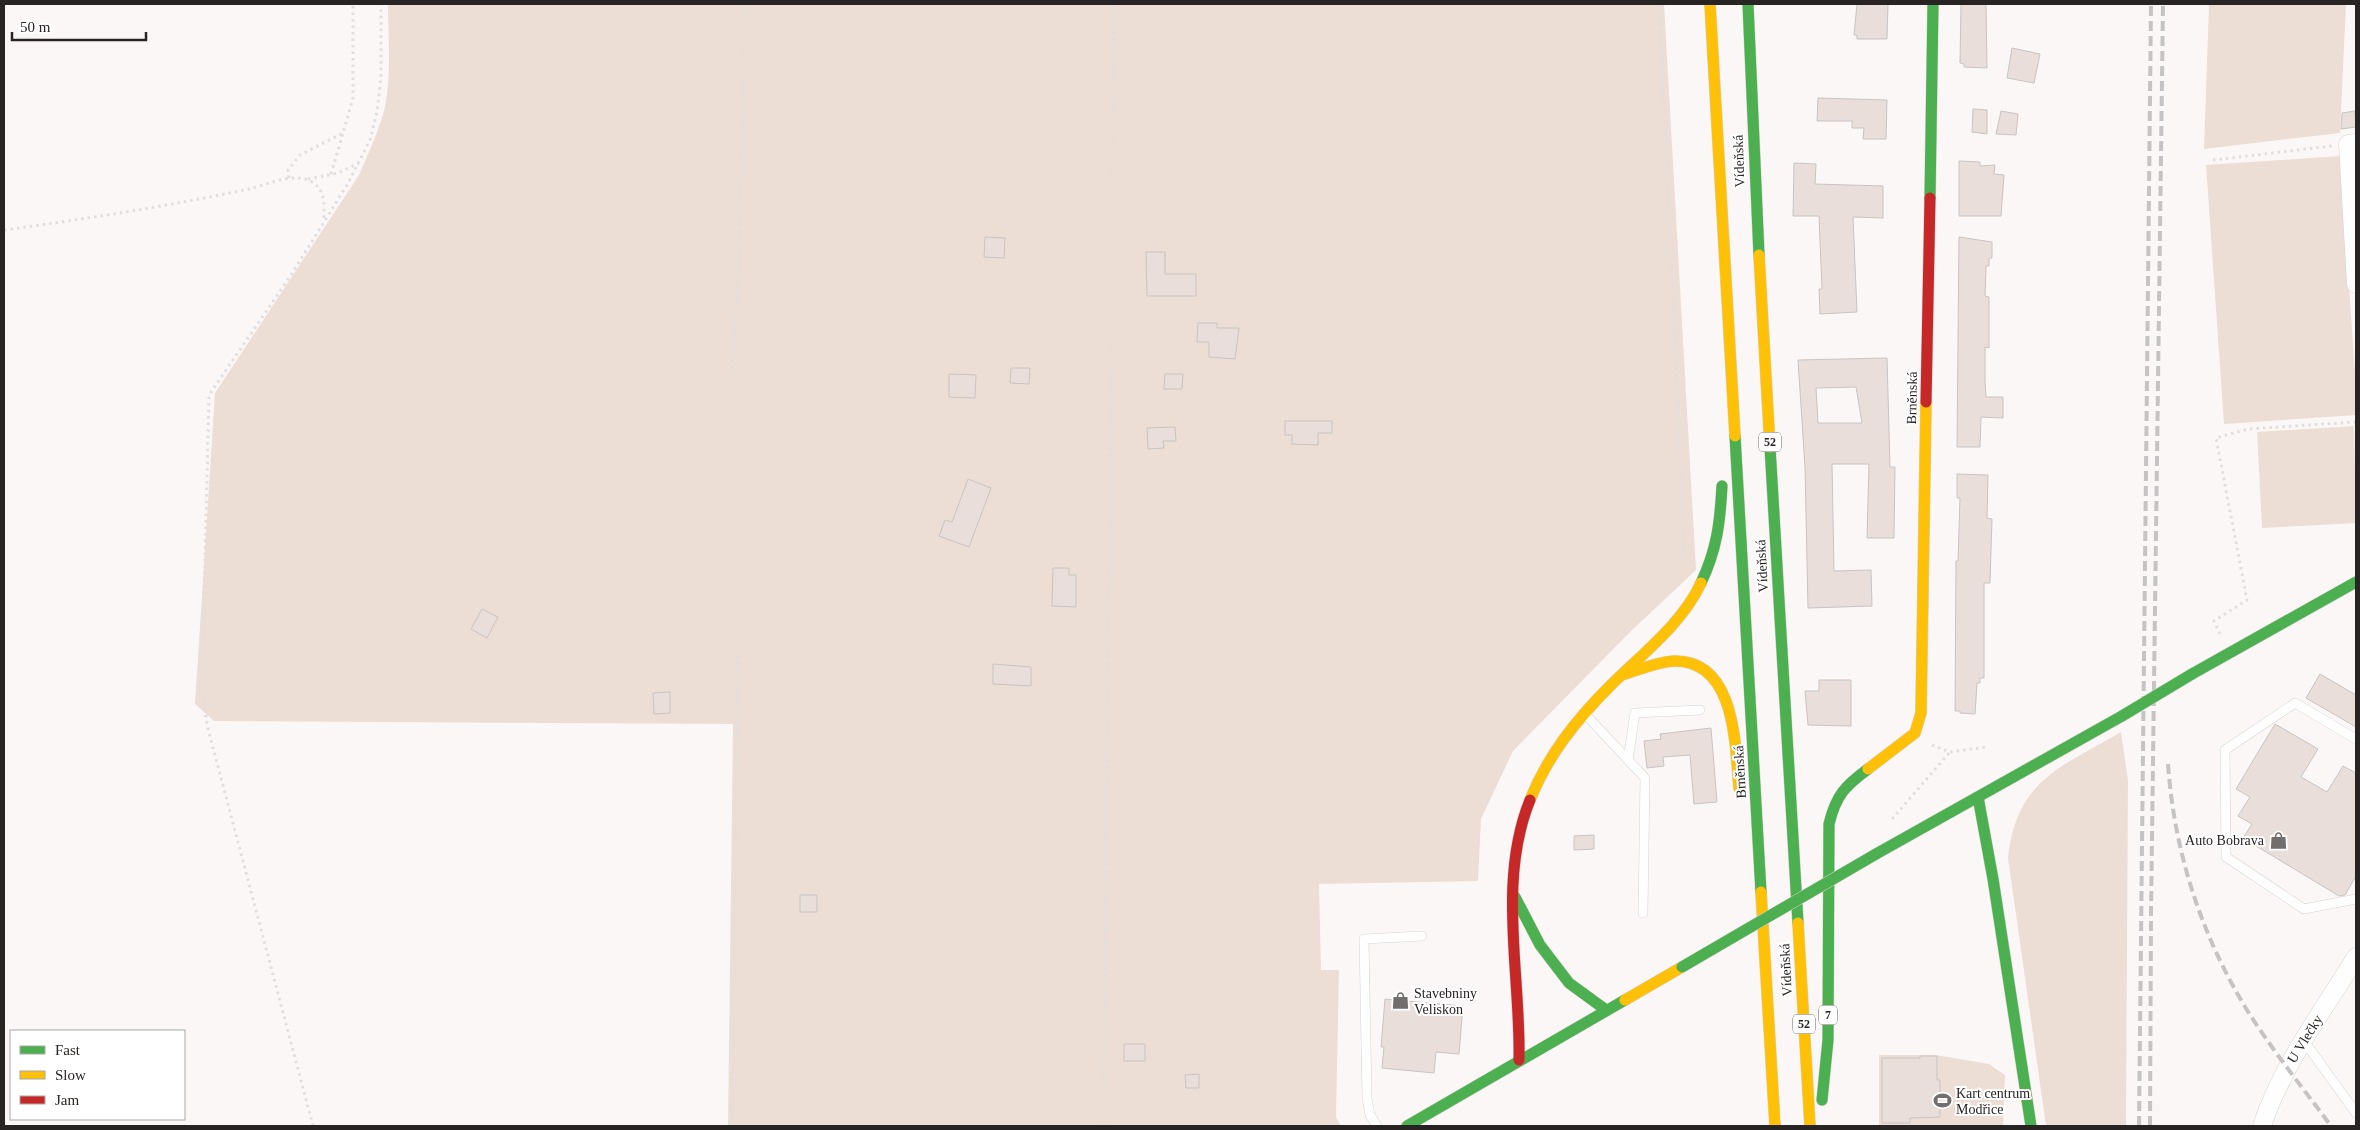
<svg xmlns="http://www.w3.org/2000/svg" width="2360" height="1130" font-family="Georgia,serif">
<rect width="100%" height="100%" fill="#fcf7f7"/>
<path fill="#ecded4" d="M388,4h1276l32,566 -65,61 -118,120 -32,68 -3,62 -159,3 2,86h18l-3,147 5,9h-613l5,-402 -519,-3 -19,-17 20,-311 144,-218c9,-21 19,-42 25,-64 8,-34 4,-73 4,-107z
M2209,4h137l-6,129 -136,16z
M2340,156l16,230v29l-132,9 -18,-259z
M2354,426l2,97 -94,5 -5,-96z
M2121,732l7,48 -2,346h-80l-38,-268c9,-79 52,-90 113,-126z
M1879,1055h57l53,9 16,11 -2,51h-124z"/>
<path fill="#e9deda" stroke="#c8c4c3" fill-rule="evenodd" d="M1857,4h31l-1,35h-30v-4h-3z
M1961,4h25l1,64 -23,-1v-3l-4,-1z
M2012,48l28,6 -6,29 -27,-5z
M1818,98l69,2 -1,39h-23l1,-11h-12v-7h-35z
M1973,109l14,1v24l-15,-2z
M2001,111l17,3 -2,21 -20,-1z
M2355,111l1,16 -15,2 1,-16z
M1959,161l21,1v4l15,-1 -1,9 10,1 -3,41h-42z
M1794,163l22,1 -1,20 68,2v32l-30,-1 4,95 -37,2 -1,-25h3l-3,-73h-26z
M985,237l20,1 -1,20 -20,-1z
M1959,237l33,5v16h-3v8h-3l-1,30 4,1v51l-4,-1v33l1,17h17v21l-22,-1 -1,30h-23z
M1146,252h19v22h31v22h-49z
M1198,323h19v5h22l-4,31 -26,-2v-15h-12z
M1887,358l3,109h5l-1,71h-27l2,-74h-37l2,107 37,-1 1,36 -64,2 -3,-141 -7,-107zM1856,387l6,36h-44l-2,-35z
M1011,368h19l-1,16 -19,-1z
M949,374l27,1 -1,23 -26,-1z
M1165,374h18l-1,15h-18z
M1285,421h47v12h-14v12l-26,-1v-9h-7z
M1175,427l1,14h-13l1,7 -16,1 -1,-21z
M1957,474l31,1 -1,43 5,1 -2,64h-6v95h-4v5h-3l-2,31 -15,-1v-2h-5l1,-150h2l2,-63h-3z
M968,479l23,9 -22,59 -30,-11 6,-16 7,2z
M1053,568h16v7h7v32l-24,-1z
M482,609l16,8 -11,21 -16,-9z
M993,664l38,3v19l-38,-2z
M2320,674l36,21v32l-50,-29z
M1819,680h32v46l-43,-1 -3,-34h14z
M670,692v21l-16,1 -1,-21z
M2275,724l43,25 -17,28 26,15 16,-26 13,7v103l-11,19 -6,1 -96,-58 9,-14 -14,-8 12,-19 -14,-8z
M1711,728l6,74 -23,2 -4,-49 -27,2 1,9 -17,2 -3,-27 17,-2 -1,-5z
M1594,835v14l-20,1v-14z
M800,895h17v17h-17z
M1385,999l78,7 -4,48 -23,-2 -2,21 -52,-5 2,-21h-3z
M1124,1044h21v17h-21z
M1920,1056h17v24h3v37l-30,1v5h-28v-65h38z
M1199,1074v14h-13l-1,-13z"/>
<g fill="none" stroke-linecap="round" stroke-linejoin="round">
<defs>
<path id="lane" d="M1586,715l59,63 -2,135
M2356,739l-61,-36 -70,47 1,107 78,52 52,-10
M1628,760l7,-47 65,-3
M2304,1041l52,72
M1377,1126l-7,-11 -3,-17 -3,-159 58,-3"/>
<path id="street" d="M2356,143l-8,1 8,140
M2262,1126c20,-61 61,-115 94,-169"/>
<path id="fast" d="M1748,4l11,251
M1930,198l3,-194
M1735,436l26,456
M1770,447l28,476
M1701,583c16,-34 19,-60 21,-97
M2192,674l164,-92
M1978,797l15,82 38,247
M1876,854l246,-138
M1515,897l25,48 29,38 37,27
M1822,1100l6,-60 1,-216c7,-29 16,-38 39,-55
M1407,1126l218,-126"/>
<path id="slow" d="M1710,4l25,432
M1759,255l11,192
M1622,675c17,-5 34,-13 52,-14 62,-1 61,84 65,127
M1868,769l47,-36 6,-20 5,-311
M1530,800c18,-45 46,-80 80,-114 32,-32 72,-62 91,-103
M1761,892l14,234
M1798,923l12,203
M1625,1000l57,-33"/>
<path id="jam" d="M1926,402l4,-204
M1519,1060c2,-84 -22,-179 11,-260"/>
</defs>
<use href="#lane" stroke="#d7d3d3" stroke-width="10"/>
<use href="#street" stroke="#d7d3d3" stroke-width="19"/>
<use href="#fast" stroke="#d7d3d3" stroke-width="12"/>
<use href="#slow" stroke="#d7d3d3" stroke-width="12"/>
<use href="#jam" stroke="#d7d3d3" stroke-width="12"/>
<path stroke="#e0dede" stroke-width="3" stroke-dasharray="2.5 4" stroke-linecap="butt" d="M1659,4l26,558
M2213,160l119,-14
M331,174l12,-41
M289,178l-1,-8 12,-15 43,-22 10,-35v-94
M308,179l30,-6 21,-10
M4,230c82,-11 164,-24 245,-41 17,-4 42,-16 59,-9 18,7 16,24 16,39
M731,375l8,-93 5,-278
M2220,634l-6,-13 33,-21 -31,-162 32,-9 108,-7
M1932,745l18,7 36,-5
M1892,819l58,-67
M313,1126l-106,-401 -5,-41 7,-289 82,-120 56,-90 23,-45 7,-28 4,-35v-73
M732,1126l6,-473
M1104,1126l10,-1122"/>
<use href="#lane" stroke="#fffefe" stroke-width="9"/>
<use href="#street" stroke="#fffefe" stroke-width="18"/>
<use href="#fast" stroke="#4caf50" stroke-width="11"/>
<use href="#slow" stroke="#ffc107" stroke-width="11"/>
<use href="#jam" stroke="#c62828" stroke-width="11"/>
<path stroke="#c5c3c3" stroke-width="4" stroke-dasharray="10 5" stroke-linecap="butt" d="M2168,764c6,87 33,171 79,246 25,40 56,78 84,116
M2139,1126l12,-1122
M2150,1126l1,-213 12,-909"/>
<defs>
<path id="fast-bridge" d="M2122,716l70,-42
M1682,967l194,-113"/>
</defs>
<use href="#fast-bridge" stroke="#d7d3d3" stroke-width="12" stroke-linecap="butt"/>
<use href="#fast-bridge" stroke="#4caf50" stroke-width="11"/>
</g>
<defs>
<symbol id="shop-bare" viewBox="-9 -9 18 18"><path d="M-5-2.5h2.3a2.7 3.5 0 0 1 5.4 0H5L5.5 6h-11ZM-1.5-2.5h3a1.5 2.3 0 0 0-3 0Z" fill="#726e6d" stroke="#fff" stroke-width="2.5" paint-order="stroke"/></symbol>
<symbol id="stadium-bare" viewBox="-9 -9 18 18"><path d="M0-5a6.5 5 0 1 0 0 10a6.5 5 0 1 0 0-10ZM-3.5-1.8h7v3.6h-7Z" fill="#726e6d" stroke="#fff" stroke-width="2.5" paint-order="stroke"/></symbol>
</defs>
<g fill-rule="evenodd">
<use href="#shop-bare" x="2266" y="828" width="25" height="25"/>
<use href="#shop-bare" x="1388" y="988" width="25" height="25"/>
<use href="#stadium-bare" x="1930" y="1088" width="25" height="25"/>
</g>
<g text-anchor="middle" dominant-baseline="central" stroke-width="4" stroke-linejoin="round" paint-order="stroke">
<g fill="#fff" stroke="#686665" stroke-width="1">
<rect x="1759" y="432.5" width="22" height="19" rx="4"/>
<rect x="1819" y="1005.5" width="18" height="19" rx="4"/>
<rect x="1793" y="1014.5" width="22" height="19" rx="4"/>
</g>
<g font-size="12" font-weight="bold" fill="#282423">
<text x="1770" y="442">52</text>
<text x="1828" y="1015">7</text>
<text x="1804" y="1024">52</text>
</g>
<g font-size="14" fill="#282423" stroke="#fff">
<text transform="translate(1739 161) rotate(-92)">Vídeňská</text>
<text transform="translate(1912 398) rotate(-89)">Brněnská</text>
<text transform="translate(1762 566) rotate(-93)">Vídeňská</text>
<text transform="translate(1740 772) rotate(-93)">Brněnská</text>
<text transform="translate(1786 970) rotate(-93)">Vídeňská</text>
<text transform="translate(2305 1039) rotate(-58)">U Vlečky</text>
</g>
<g font-size="14" fill="#282423" stroke="#fff" text-anchor="start">
<text x="2264" y="840" text-anchor="end">Auto Bobrava</text>
<text x="1414" y="993">Stavebniny<tspan x="1414" dy="16">Veliskon</tspan></text>
<text x="1956" y="1093">Kart centrum<tspan x="1956" dy="16">Modřice</tspan></text>
</g>
</g>
<rect width="2360" height="1130" fill="none" stroke="#282423" stroke-width="10"/>
<rect x="10" y="1030" width="175" height="90" fill="#ffffff" stroke="#a9a7a7"/>
<rect x="20" y="1046" width="25" height="8" fill="#4caf50" stroke="#a9a7a7"/>
<text x="55" y="1055" font-size="15" fill="#282423">Fast</text>
<rect x="20" y="1071" width="25" height="8" fill="#ffc107" stroke="#a9a7a7"/>
<text x="55" y="1080" font-size="15" fill="#282423">Slow</text>
<rect x="20" y="1096" width="25" height="8" fill="#c62828" stroke="#a9a7a7"/>
<text x="55" y="1105" font-size="15" fill="#282423">Jam</text>
<path d="M12 32v8h134v-8" fill="none" stroke="#282423" stroke-width="2.5"/>
<text x="20" y="32" font-size="15" fill="#282423" stroke="#ffffff" stroke-width="4" paint-order="stroke">50 m</text>
</svg>
